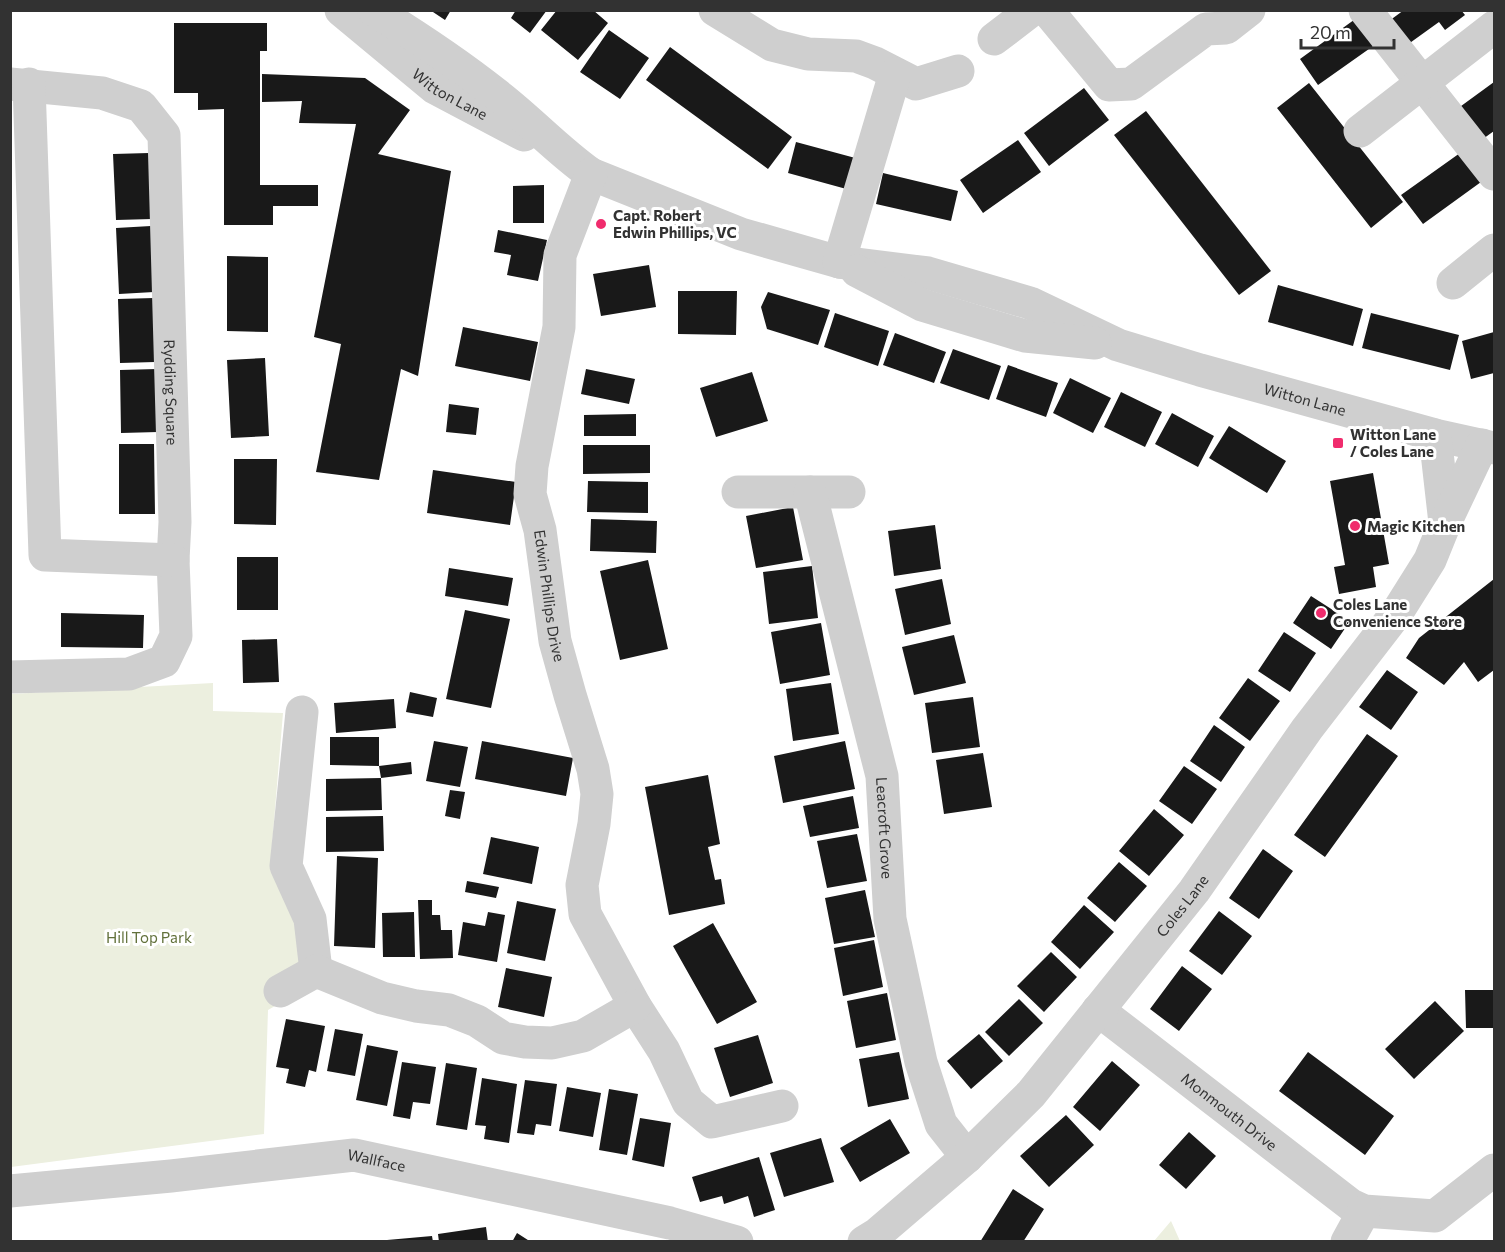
<svg xmlns="http://www.w3.org/2000/svg" width="1505" height="1252" font-family="Commissioner,sans-serif">
<rect width="100%" height="100%" fill="#fff"/>
<path fill="#ecefdf" d="M213,683v28l70,2 -13,156 29,50 6,70 -37,21 -4,124 -253,33v-473z
M1171,1221l9,20h-26z"/>
<path fill="#191919" d="M430,10h21l-6,10z
M516,10h31l-17,23 -19,-15z
M557,10h36l15,13 -30,37 -37,-30z
M1404,10h57l4,5 -20,15 -6,-8 -32,23 -18,-24z
M1358,17l18,27 -58,41 -18,-26z
M174,23h93v28h-7v134h58v21h-45v19h-49v-116l-26,1v-17h-24z
M609,30l40,28 -29,41 -40,-27z
M670,47l122,90 -24,32 -122,-89z
M262,74l103,4 45,32 -32,44 73,17 -33,205 -17,-7 -22,111 -63,-8 25,-128 -27,-7 42,-213 -57,-1 3,-22 -40,1z
M1494,82v49l-14,10 -23,-32z
M1309,83l94,119 -32,26 -94,-120z
M1084,88l25,32 -60,46 -25,-33z
M1146,111l125,160 -32,24 -125,-160z
M1018,140l23,32 -58,41 -23,-33z
M796,142l63,17 -9,31 -62,-17z
M149,153l3,66 -36,1 -3,-66z
M1460,153l21,29 -58,42 -22,-29z
M883,173l75,18 -7,30 -75,-17z
M544,185v38h-31v-37z
M151,226l3,66 -35,2 -3,-66z
M498,230l49,10 -9,41 -31,-6 4,-20 -17,-3z
M227,256l41,1v75l-41,-1z
M649,265l7,42 -55,9 -8,-42z
M1278,285l85,24 -10,37 -85,-24z
M678,291h59l-1,44 -58,-1z
M768,292l62,18 -12,35 -51,-16 -6,-22z
M154,298l1,64 -35,1 -2,-64z
M835,313l54,18 -11,35 -54,-19z
M1371,313l88,22 -9,35 -88,-22z
M463,327l75,15 -8,39 -75,-15z
M1494,332v41l-23,6 -9,-38z
M895,333l51,19 -12,31 -51,-18z
M953,349l48,17 -12,34 -49,-17z
M265,358l4,78 -38,2 -4,-78z
M1008,365l50,18 -12,34 -50,-18z
M157,369l1,63 -37,1 -1,-63z
M586,369l49,10 -6,25 -48,-10z
M752,372l16,49 -52,16 -16,-49z
M1070,378l41,20 -18,35 -40,-20z
M1121,392l41,20 -17,35 -41,-20z
M449,404l30,4 -3,27 -30,-3z
M1172,413l42,23 -16,31 -43,-23z
M636,414v22h-52v-21z
M1229,426l57,35 -19,32 -58,-35z
M119,444h35l1,70h-36z
M583,445h67v28l-67,1z
M234,459h43l-1,66 -42,-1z
M433,470l83,12 -6,43 -83,-12z
M1373,473l16,91 -16,3 3,20 -37,7 -5,-27 11,-2 -15,-84z
M588,481l60,1v31l-61,-1z
M793,507l10,53 -47,8 -10,-52z
M591,519l66,2 -1,32 -66,-2z
M935,525l6,44 -47,7 -6,-45z
M237,557h41v53h-41z
M648,560l20,89 -48,11 -20,-89z
M812,566l6,52 -49,6 -6,-52z
M449,568l64,10 -5,28 -63,-10z
M942,579l9,45 -46,11 -10,-46z
M1494,579v91l-16,12 -14,-20 -20,23 -38,-27 13,-20z
M1311,596l39,25 -19,28 -38,-26z
M465,610l45,9 -19,89 -45,-9z
M61,613l83,2 -1,33 -82,-1z
M821,623l9,52 -50,9 -9,-52z
M1284,632l32,21 -26,39 -32,-21z
M954,635l12,48 -52,12 -12,-48z
M277,639l2,43 -36,1 -1,-43z
M1387,670l31,22 -27,38 -32,-23z
M1248,678l32,23 -30,40 -31,-23z
M831,683l8,51 -46,7 -7,-52z
M410,692l27,6 -4,19 -27,-5z
M973,697l7,50 -48,6 -7,-50z
M394,699l2,29 -60,5 -2,-30z
M1214,725l31,22 -24,35 -31,-21z
M1367,734l31,22 -73,101 -31,-22z
M330,737h49v29l32,-4 1,12 -31,4 -2,-12 -49,-1z
M434,741l34,6 -8,40 -34,-6z
M482,741l91,17 -7,38 -91,-17z
M845,741l10,48 -72,14 -9,-47z
M983,753l9,54 -48,7 -8,-54z
M1184,766l33,23 -25,35 -33,-23z
M708,775l12,69 -12,3 7,33 6,-1 4,25 -56,11 -24,-128z
M381,778l1,32 -56,1v-32z
M450,790l15,2 -5,27 -15,-3z
M853,796l6,32 -49,9 -7,-31z
M1154,809l30,26 -35,41 -30,-25z
M383,816l1,35 -58,1v-35z
M857,834l10,47 -40,7 -10,-47z
M491,837l48,10 -7,37 -49,-10z
M1263,849l30,22 -34,48 -30,-21z
M337,856l41,2 -3,90 -41,-2z
M1119,862l28,24 -32,36 -28,-24z
M467,881l32,6 -3,11 -31,-6z
M865,890l10,47 -41,7 -9,-46z
M418,900h14v15h8l1,15h11l1,28 -33,1z
M517,901l39,8 -11,52 -38,-8z
M1084,905l30,27 -34,37 -29,-27z
M1219,911l33,25 -30,39 -33,-24z
M414,912l1,45h-32l-1,-44z
M488,912l17,3 -8,47 -39,-7 5,-33 22,4z
M713,923l44,79 -40,22 -44,-78z
M874,940l9,47 -40,9 -9,-48z
M1051,952l26,25 -33,35 -27,-26z
M1182,966l30,23 -33,42 -29,-22z
M506,968l46,9 -8,40 -46,-10z
M1465,990h29v38h-28z
M887,993l9,47 -40,8 -9,-47z
M1019,999l24,24 -34,33 -24,-24z
M1435,1001l29,30 -50,48 -29,-30z
M286,1019l39,7 -9,46 -7,-2 -4,17 -19,-4 3,-14 -13,-2z
M335,1029l28,5 -8,42 -28,-5z
M979,1034l24,27 -32,28 -24,-28z
M758,1035l15,48 -43,14 -16,-49z
M367,1045l31,6 -11,55 -31,-6z
M899,1052l10,47 -41,8 -9,-48z
M1308,1052l86,64 -29,39 -86,-64z
M1112,1061l28,24 -40,46 -27,-24z
M402,1062l34,5 -6,37 -17,-2 -3,17 -17,-3z
M446,1063l31,5 -10,62 -31,-5z
M482,1078l35,6 -8,59 -25,-4 2,-13 -11,-1z
M525,1080l32,4 -6,42 -15,-2 -2,11 -17,-2z
M567,1087l34,6 -8,44 -34,-6z
M609,1089l29,5 -11,61 -28,-5z
M1066,1115l28,30 -45,42 -29,-31z
M640,1118l31,5 -7,44 -32,-7z
M890,1119l20,34 -50,29 -20,-34z
M1189,1132l27,24 -30,33 -27,-24z
M821,1138l13,44 -50,15 -14,-44z
M759,1157l16,53 -21,7 -6,-21 -24,8 -2,-8 -22,6 -8,-25z
M1013,1189l31,20 -21,33h-43z
M486,1227l2,15h-49l-1,-8z
M517,1233l14,9h-19z
M432,1236l1,6h-46v-2z"/>
<g fill="none" stroke-linecap="round" stroke-linejoin="round">
<g stroke="#cfcfcf" stroke-width="33">
<path id="s1" d="M341,10l94,78 89,47"/>
<path id="s2" d="M374,10c42,26 83,53 122,84 33,25 61,56 95,80l150,60 98,28 89,11 102,30 88,42 82,25 235,65 59,13"/>
<path d="M715,10l57,35 36,9 48,2 19,7 41,21 42,-13"/>
<path d="M1047,10l62,75 22,-1 75,-55 20,-1 23,-18"/>
<path d="M1365,10l129,164"/>
<path d="M994,39l38,-29"/>
<path id="s3" d="M10,84l92,9 39,13 23,29 11,387 -2,38 3,76 -12,25 -35,13 -119,3"/>
<path d="M29,84l16,471 128,5"/>
<path d="M1360,131l134,-104"/>
<path id="s4" d="M591,174l-31,81 -1,72 -27,139 -2,28 10,36 15,111 15,54 23,74 4,25 -3,30 -12,61 3,29 50,92 29,45 24,51 24,20 70,-16"/>
<path d="M839,262l56,-188"/>
<path d="M857,271l65,34 63,19 40,12 70,7"/>
<path d="M1453,283l41,-33"/>
<path d="M1435,435l10,88"/>
<path d="M738,492h111"/>
<path id="s5" d="M810,492l72,284 8,143 31,143 20,62 26,33"/>
<path d="M302,712l-16,154 24,53 6,52"/>
<path d="M280,991l36,-20 66,27 34,8 33,4 28,11 26,17 22,4 27,1 31,-7 52,-30"/>
<path id="s6" d="M1098,1010l253,195 13,6 71,5 59,-46"/>
<path id="s7" d="M10,1191l161,-15 183,-21 316,68 67,19"/>
<path id="s8" d="M864,1242l13,-8 90,-77 64,-63 163,-203 113,-162 91,-118 32,-51 15,-37 37,-78"/>
<path d="M1347,1242l17,-31"/>
</g>
</g>
<g fill="#f02c6d" stroke="#fff" stroke-width="2">
<circle cx="601" cy="224" r="6"/>
<rect x="1332" y="437" width="12" height="12" rx="3"/>
<circle cx="1355" cy="526" r="6"/>
<circle cx="1321" cy="613" r="6"/>
</g>
<g text-anchor="middle" dominant-baseline="central" stroke-width="6" stroke-linejoin="round" paint-order="stroke">
<g font-size="15" fill="#323232" stroke="#fff">
<text stroke="none"><textPath href="#s1" startOffset="138">Witton Lane</textPath></text>
<text stroke="none"><textPath href="#s3" startOffset="428">Rydding Square</textPath></text>
<text stroke="none"><textPath href="#s2" startOffset="1024">Witton Lane</textPath></text>
<text stroke="none"><textPath href="#s4" startOffset="432">Edwin Phillips Drive</textPath></text>
<text stroke="none"><textPath href="#s5" startOffset="345">Leacroft Grove</textPath></text>
<text stroke="none"><textPath href="#s8" startOffset="465">Coles Lane</textPath></text>
<text stroke="none"><textPath href="#s6" startOffset="166">Monmouth Drive</textPath></text>
<text stroke="none"><textPath href="#s7" startOffset="369">Wallface</textPath></text>
</g>
<g font-size="15" font-weight="bold" fill="#323232" stroke="#fff" text-anchor="start">
<text x="613" y="215">Capt. Robert<tspan x="613" dy="17">Edwin Phillips, VC</tspan></text>
<text x="1350" y="434">Witton Lane<tspan x="1350" dy="17">/ Coles Lane</tspan></text>
<text x="1367" y="526">Magic Kitchen</text>
<text x="1333" y="604">Coles Lane<tspan x="1333" dy="17">Convenience Store</tspan></text>
</g>
<g font-size="15" fill="#62713b" stroke="#fff">
<text x="149" y="937">Hill Top Park</text>
</g>
</g>
<rect width="1505" height="1252" fill="none" stroke="#323232" stroke-width="24"/>
<path d="M1301 39v9h93v-9" fill="none" stroke="#323232" stroke-width="3"/>
<text x="1310" y="39" font-size="18" fill="#323232" stroke="#ffffff" stroke-width="4.5" paint-order="stroke">20 m</text>
</svg>
